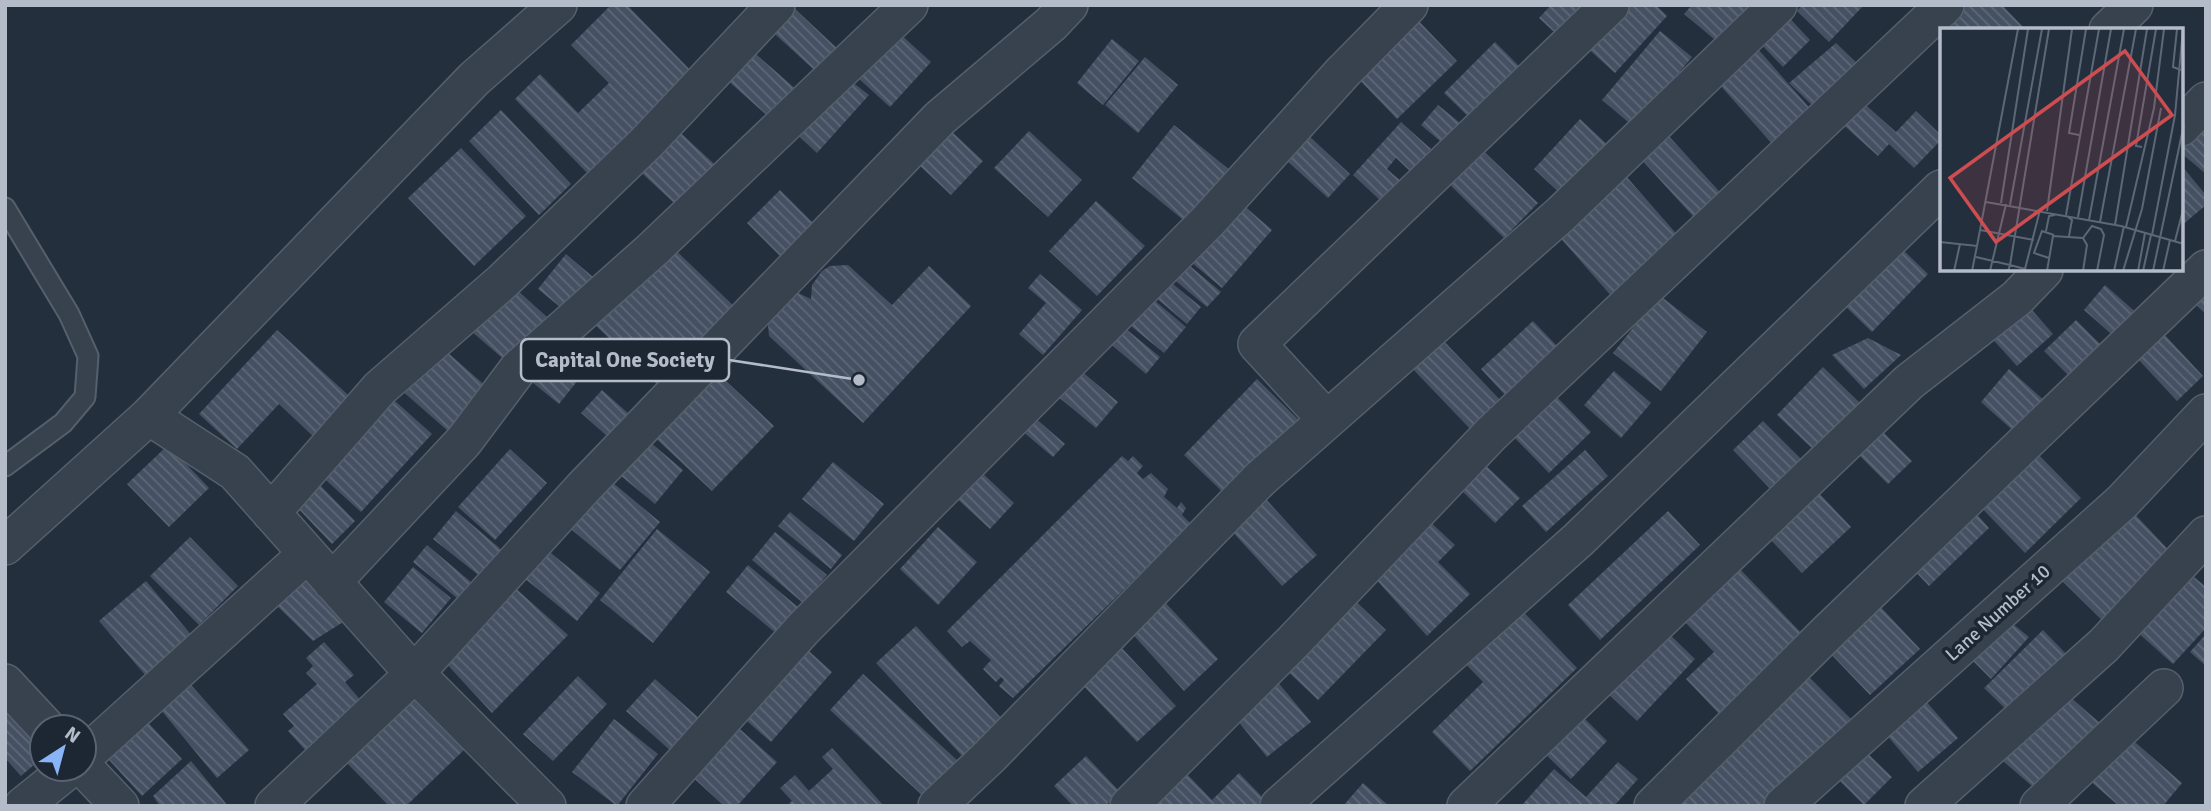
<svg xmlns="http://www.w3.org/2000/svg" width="2211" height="811" font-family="Signika,sans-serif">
<defs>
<pattern id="building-back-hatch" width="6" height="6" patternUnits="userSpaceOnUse" patternTransform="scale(1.75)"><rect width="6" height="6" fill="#455162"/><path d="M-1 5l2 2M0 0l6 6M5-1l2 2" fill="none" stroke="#5d6877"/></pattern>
</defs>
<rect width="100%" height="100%" fill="#242f3e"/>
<path fill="url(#building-back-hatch)" d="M611,5h16l69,71 -104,102 -77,-79 25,-25 38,39 31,-30 -38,-38z
M791,5l51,48 -21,23 -54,-49z
M1551,5h50l-35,38 -27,-25z
M1618,5h38l11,11 -52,57 -32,-29z
M1692,5h61l-33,39 -36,-30z
M1802,5h62l-35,37 -32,-31z
M1966,5h36l22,23 -75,2 -4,-4z
M1783,11l27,29 -27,27 -28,-29z
M1412,14l45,47 -60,58 -45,-47z
M1660,31l32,26 -58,70 -32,-27z
M899,33l32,29 -41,45 -32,-29z
M1112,39l27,22 -36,44 -26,-22z
M742,42l56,49 -26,29 -55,-49z
M1495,42l33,33 -50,51 -34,-33z
M1836,43l24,23 -43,44 -28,-27z
M1758,49l55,63 -39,34 -55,-62z
M1145,57l33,28 -40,48 -33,-28z
M843,75l26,20 -52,58 -26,-24z
M1859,99l37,33 20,-21 25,24v5l-27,28 -25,-24 -11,12 -39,-35z
M1438,105l32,26 -17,21 -32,-27z
M501,110l70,74 -32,31 -70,-74z
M2206,115v59l-25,-21v-10z
M1580,119l31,29 -46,50 -31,-29z
M1401,122l30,27 -20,23 -15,-14 -9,11 15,13 -19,21 -30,-28z
M670,123l54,50 -38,41 -54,-50z
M1174,125l56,45 -43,53 -55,-45z
M950,130l33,31 -32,34 -33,-31z
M1029,131l53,49 -34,37 -54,-49z
M1667,134l61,67 -27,24 -61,-67z
M1308,135l42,39 -22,24 -42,-38z
M1473,141l65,62 -34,35 -64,-63z
M461,148l65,68 -52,50 -66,-68z
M2181,165l25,30v10l-25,21z
M1618,167l63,72 -68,59 -63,-72z
M780,190l38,38 -33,33 -38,-38z
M1235,198l37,32 -50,58 -37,-31z
M1096,201l49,45 -48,50 -48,-45z
M667,242l70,67 -77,78 -69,-66z
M1899,246l29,28 -56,58 -29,-28z
M566,254l27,23 -28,34 -27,-22z
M1178,256l43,36 -14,15 -42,-35z
M848,265l44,40 37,-39 42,40 -108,117 -94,-87 -1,-11v-8l20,-20 10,-4 13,6 1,-14 10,-14 8,-5z
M1040,274l42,36 -39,45 -24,-21 27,-31 -18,-15z
M1162,275l39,32 -14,17 -39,-33z
M2206,283v31l-20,-18z
M2105,285l35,31 -22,24 -34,-30z
M516,289l31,28 -40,45 -43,-37z
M1148,295l38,32 -22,26 -38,-31z
M1659,295l48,37 -46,59 -48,-38z
M2024,301l29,33 -36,32 -30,-33z
M2076,320l34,34 -32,31 -34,-34z
M1533,321l26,27 -53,48 -25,-27z
M1120,324l40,33 -14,17 -40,-34z
M277,330l81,74 -41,36 -38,-36 -42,45 -38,-35z
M2162,332l41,44 -26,25 -41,-44z
M1438,335l66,69 -30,29 -66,-69z
M1868,338l33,17 -37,34 -32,-34z
M439,345l49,43 -32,50 -56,-49z
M563,353l23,17 -27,34 -32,-26z
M708,364l66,62 -62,65 -65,-61z
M1073,364l45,38 -22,26 -45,-37z
M1823,367l37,36 -46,47 -37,-35z
M2009,369l38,34 -29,32 -37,-33z
M1614,371l37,32 -30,35 -37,-33z
M1257,379l49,48 -73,75 -49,-47z
M602,390l35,31 -21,23 -35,-31z
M1551,391l40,41 -42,41 -39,-40z
M386,393l46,41 -71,78 -45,-41z
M1026,410l39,34 -12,13 -39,-33z
M1763,421l45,45 -31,30 -44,-46z
M1877,426l35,35 -24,23 -35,-35z
M644,437l39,33 -28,34 -40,-33z
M168,445l41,43 -40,39 -42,-43z
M2030,446l51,52 -56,55 -51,-53z
M510,449l37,34 -52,57 -37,-33z
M1585,450l23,26 -62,56 -24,-26z
M1122,456l6,5 5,-5 10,10 -6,7 6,6 8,-6 17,16 -4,8 13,11 4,-6 5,6 -4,7 9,9 -178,174 -14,-12 5,-6 -3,-3 -5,5 -13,-13 8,-9 -21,-19 -8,6 -15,-16z
M1481,461l39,37 -25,25 -38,-37z
M833,462l51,42 -30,37 -52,-42z
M977,468l37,35 -24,26 -38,-35z
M600,472l60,50 -40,48 -60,-50z
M314,479l41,42 -23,23 -41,-43z
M1818,492l33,35 -49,46 -33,-35z
M1263,496l54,59 -35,31 -53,-58z
M1966,502l23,26 -60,58 -24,-25z
M2130,509l48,51 -71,65 -48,-47 22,-22 4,5z
M456,511l47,40 -22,26 -48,-38z
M1668,511l32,34 -100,95 -32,-35z
M790,512l52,43 -11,14 -53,-43z
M1426,518l29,27 -17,17 32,32 -43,42 -54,-60z
M938,527l39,35 -39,43 -38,-36z
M657,529l53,43 -57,71 -53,-43z
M775,532l52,43 -24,28 -51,-43z
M190,537l48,49 -39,39 -49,-49z
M427,545l44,37 -14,16 -44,-36z
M541,545l59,48 -23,28 -59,-48z
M307,558l52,54 -46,29 -46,-45z
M748,565l51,43 -22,26 -51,-42z
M1737,566l70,73 -84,79 -37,-39 28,-27 -34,-35z
M413,567l38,31 -29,35 -38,-31z
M2188,572l18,15v41l-33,36 -38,-34z
M146,581l47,56 -47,39 -47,-55z
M513,586l55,49 -76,78 -49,-53z
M1348,594l38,36 -68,70 -38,-36z
M1161,598l57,61 -34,32 -57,-63z
M1511,599l66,69 -107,103 -38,-39 51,-50 -28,-29z
M1875,601l45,48 -50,46 -45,-47z
M2008,620l21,17 -38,42 -22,-22z
M916,626l87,94 -40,37 -87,-94z
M1663,628l32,31 -58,62 -33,-31z
M2043,630l28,29 -58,57 -29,-28z
M2206,634v32l-16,-14z
M324,642l30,33 -9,7 18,21 -47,59 -28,-31 6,-5 -11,-12 34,-30 -11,-11 7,-7 -7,-8z
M800,643l32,29 -61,70 -32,-28z
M1118,644l58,62 -39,36 -58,-61z
M1802,670l49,49 -85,87h-88z
M863,674l95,87 -34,36 -94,-87z
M578,676l29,28 -54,57 -30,-27z
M184,677l65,73 -32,28 -61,-74z
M655,679l46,41 -29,32 -46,-41z
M1276,680l35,42 -44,35 -34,-42z
M2061,689l40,35 -61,69 -51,-44z
M411,694l54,55 -59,57h-17l-46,-47z
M1924,699l34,39 -40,34 -33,-39z
M5,709l37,41v8l-21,18 -16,-18z
M1578,712l29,29 -36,38 -30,-29z
M139,713l43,46 -40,37 -43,-47z
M614,719l44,35 -41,52 -45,-34z
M733,723l44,39 -40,44h-13l-36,-33z
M2128,736l54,47 -19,23h-44l-30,-26z
M832,748l52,58h-98l6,-5 -12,-13 15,-13 14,16 24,-22 -11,-12z
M1864,750l28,27 -28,28 -27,-27z
M1086,756l34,36 -15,14h-32l-19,-20z
M191,761l37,45h-68l-7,-10z
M1618,762l20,17 -24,27h-93l33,-37 32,28z
M1184,771l28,29 27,-27 32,33h-123z
M1363,783l26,23h-46z"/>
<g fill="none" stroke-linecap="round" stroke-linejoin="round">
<defs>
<path id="service" d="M5,208l64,106 19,42 -3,41 -22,26 -58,43"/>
<path id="minor" d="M2108,30l26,-25
M2181,127l25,-26
M149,416l86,56 166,187 146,147
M1327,420l-70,-76 353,-339
M271,513l109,-125 123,-107 144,-139 129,-137
M5,546l144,-130 325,-337 84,-74
M332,582l132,-141 54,-72 134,-119 257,-245
M5,683l41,44
M84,756l223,-202
M84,768l36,38
M23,806l46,-37
M274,806l141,-133 168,-185 357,-370 111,-94 18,-19
M645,806l158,-177 406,-409 133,-147 67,-68
M937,806l53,-50 270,-277 301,-265 217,-209
M1129,806l164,-164 198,-208 454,-429
M1279,806l299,-266 363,-351
M1466,806l443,-424 108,-84 27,-28
M1653,806l175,-174 378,-363
M1783,806l339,-304 84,-89
M1924,806l180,-161 102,-110
M2039,806l125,-118"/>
</defs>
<use href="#service" stroke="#565f6c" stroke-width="23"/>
<use href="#minor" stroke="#565f6c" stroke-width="40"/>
<use href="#service" stroke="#38414e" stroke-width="19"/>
<use href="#minor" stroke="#38414e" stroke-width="37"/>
</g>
<g text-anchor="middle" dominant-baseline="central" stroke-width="7" stroke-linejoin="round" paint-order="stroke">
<g font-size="19" fill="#b4bcc9" stroke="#1d2633">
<text transform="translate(1998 613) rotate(-42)">Lane Number 10</text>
</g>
</g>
<g transform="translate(1940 28)">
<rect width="243" height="243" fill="#242f3e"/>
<path fill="none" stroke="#5e6776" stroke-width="2" d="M237,1l-4,38 8,3M139,107l-10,-2 17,-104M202,119l-6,-1 20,-117M46,174l135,24 63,18M61,175l27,-174M70,177l32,-176M100,182l-15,59 -15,-4 39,-236M107,183l25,-182M126,187l33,-186M128,189l4,3 -3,16M138,189l33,-188M149,192l35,-191M160,194l36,-193M175,197l32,-196M186,199l28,-119 10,-79M40,202l54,10M106,203l3,-15 6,-1M212,207l23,-120 8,-86M235,213l9,-35M0,214l37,4 41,-217M36,229l34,8 -2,6M109,230l-15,-5 8,-22 12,4M14,243l6,-27M32,243l5,-25M50,243l16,-67M107,243l6,-35 30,2M143,243l4,-26 -4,-7 9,-12 9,3 3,6 -7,36M174,243l10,-45M183,243l19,-62 19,-101M198,243l7,-38M203,243l8,-36M213,243l31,-147M223,243l7,-31"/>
<path fill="#ce4d50" fill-opacity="0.15" stroke="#ce4d50" stroke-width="3.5" d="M185,23l47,64 -176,127 -46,-64z"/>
<rect width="243" height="243" fill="none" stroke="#b4bcc9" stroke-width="3.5"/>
</g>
<path fill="none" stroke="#b4bcc9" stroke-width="2.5" d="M859 380L729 360"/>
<circle fill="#b4bcc9" stroke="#1d2633" stroke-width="2.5" cx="859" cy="380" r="7"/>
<rect fill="#1d2633" stroke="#b4bcc9" stroke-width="2.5" x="521" y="339" width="208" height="42" rx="7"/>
<g font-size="21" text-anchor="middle" font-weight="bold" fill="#b4bcc9">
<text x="625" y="367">Capital One Society</text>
</g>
<rect width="2211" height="811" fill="none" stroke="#b4bcc9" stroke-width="14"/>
<g transform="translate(63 748) rotate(36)"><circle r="33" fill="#1d2633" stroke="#59626f" stroke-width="2"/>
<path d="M0-5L12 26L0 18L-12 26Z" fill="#8ab4f8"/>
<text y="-10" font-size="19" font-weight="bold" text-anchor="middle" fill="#b4bcc9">N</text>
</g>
</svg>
